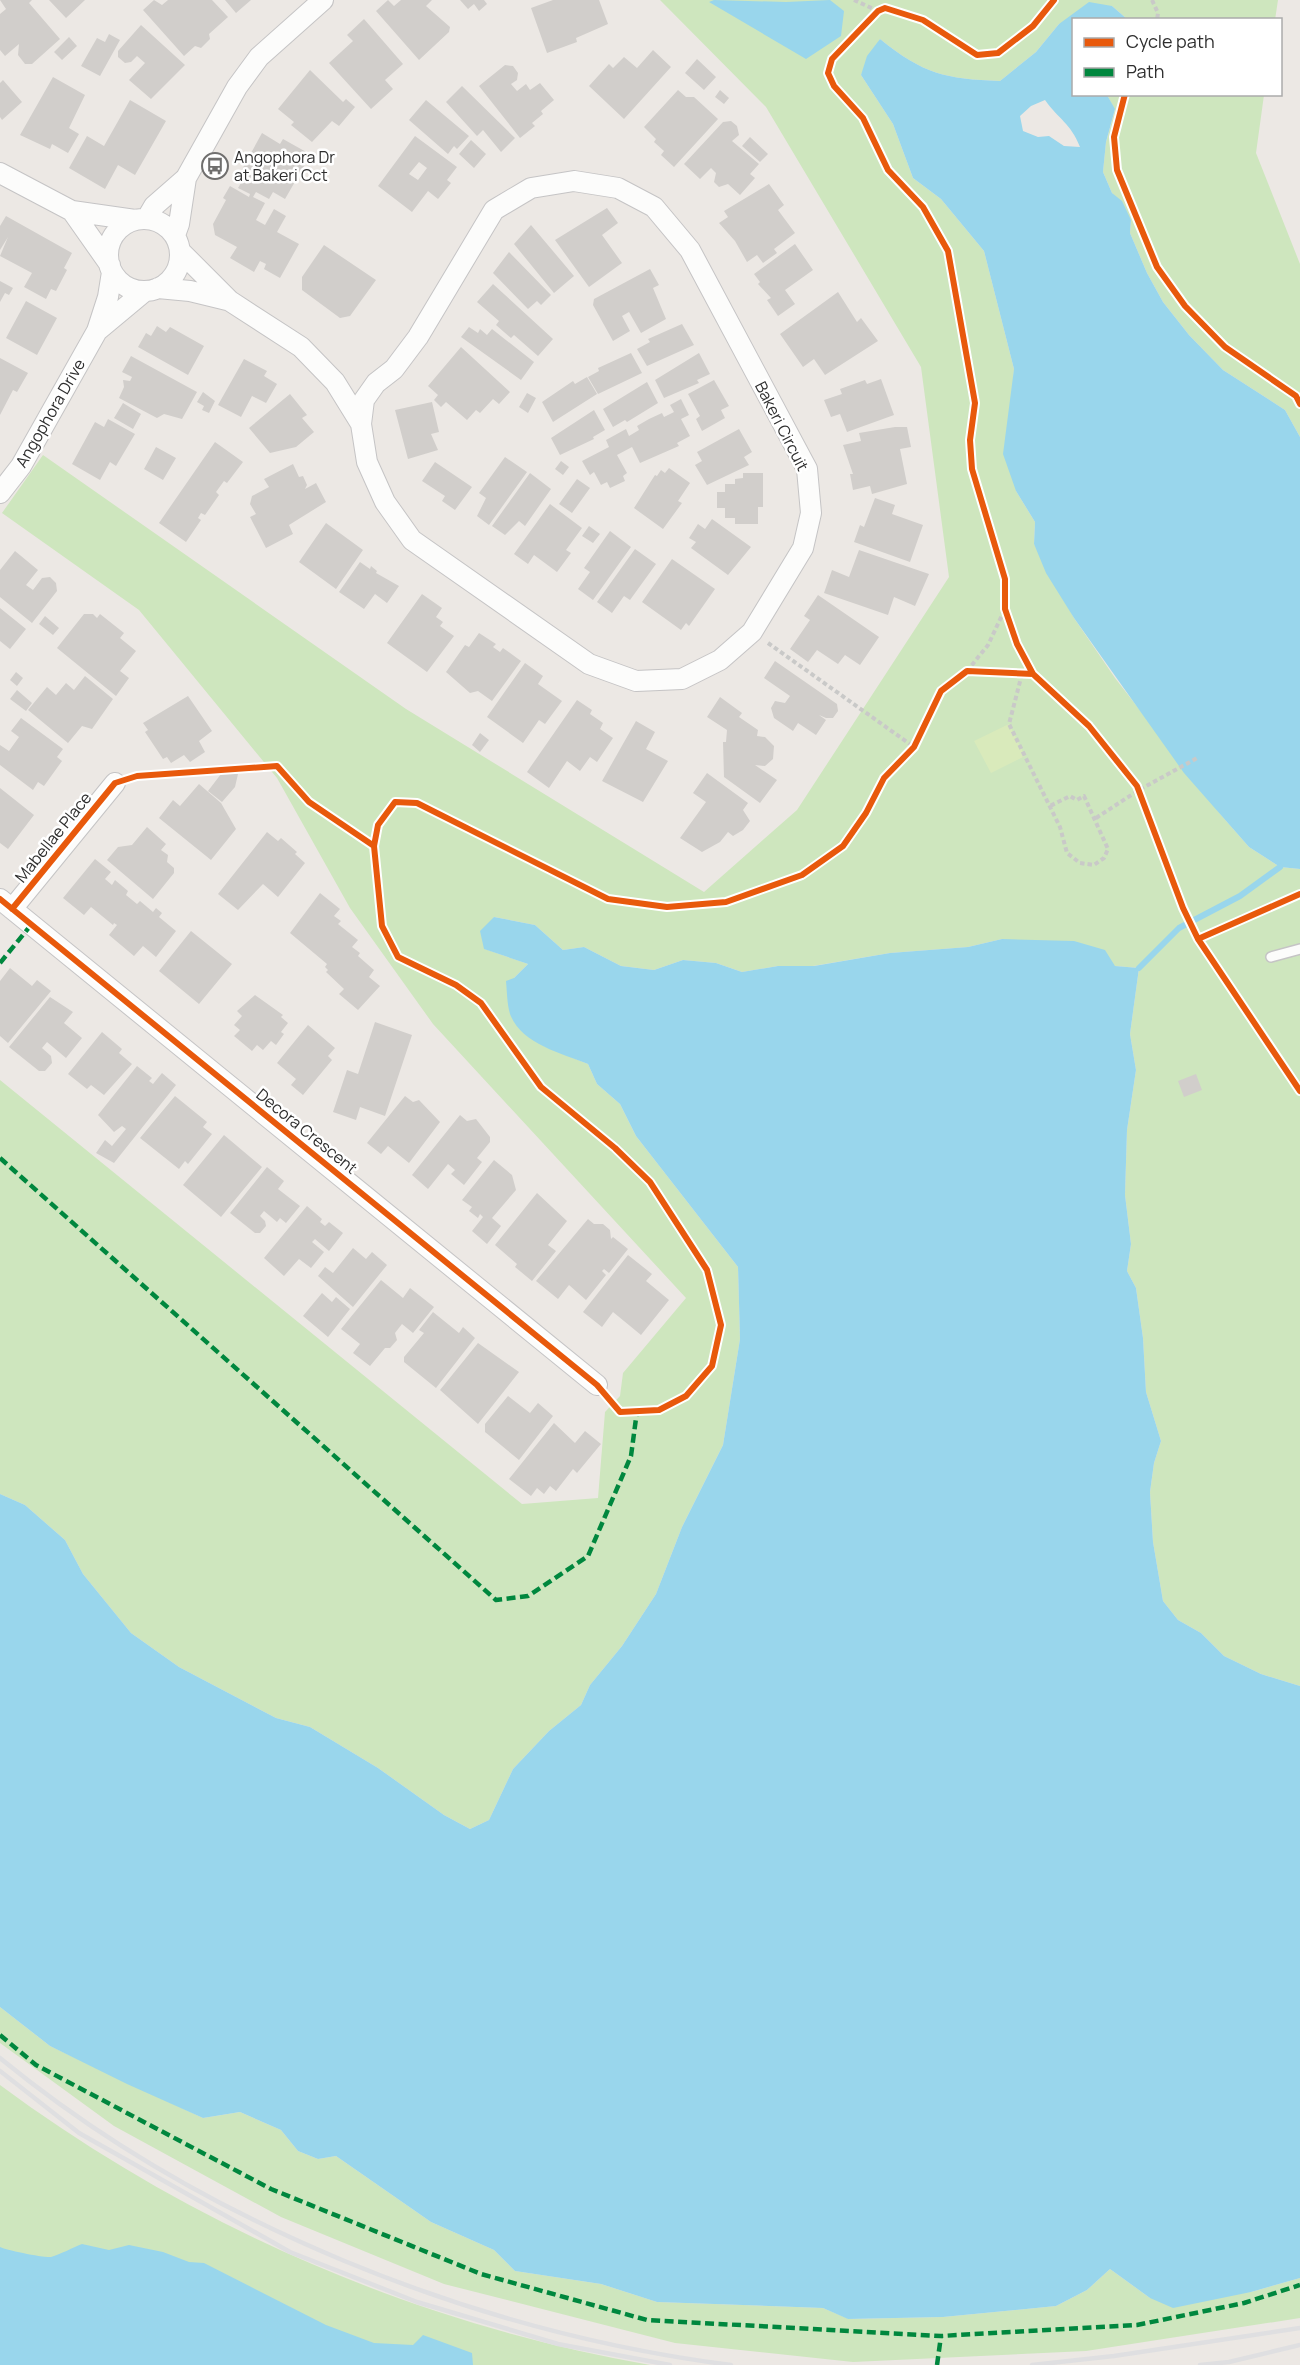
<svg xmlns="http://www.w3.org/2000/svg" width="1300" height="2365" font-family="Manrope,sans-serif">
<rect width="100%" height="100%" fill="#ece8e4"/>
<path fill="#cee6be" d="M660,0h618l-3,20 -148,-1 -15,-13 -53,18 -23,28 -36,29c-54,-2 -77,-7 -120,-42l-19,36 32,49 20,54 28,21 43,52 30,118 -2,34 4,88 19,31 -1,22 40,74 41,60 106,137 28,32 31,20 20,2v817l-39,-12 -37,-18 -23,-23 -23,-13 -15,-19 -10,-59 -3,-50 4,-29 7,-22 -15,-49 -3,-54 -7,-50 -9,-17 4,-27 -6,-49 2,-65 9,-60 -6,-36 9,-66 -24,-2 -113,-27 -34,8 -78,6 -77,13h-35l-36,6 -26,-9 -33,-3 -29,10 -33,-4 -37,-19 -21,3 -28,-25 -41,-8 -9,32 43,15 -14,14 30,68 44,18 9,20 23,20 16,32 102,131 2,72 -17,106 -41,82 -26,67 -34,52 -32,39 -9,20 -32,26 -36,38 -24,51 -19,9 -26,-14 -66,-47 -68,-41 -34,-9 -97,-51 -48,-34 -48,-59 -18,-34 -40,-35 -25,-11v-414l522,424 76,-6 7,-86 15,-16 3,-23 63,-75 -253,-274 -83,-116 -73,-130 -138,-168 -137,-97 41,-58 363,254 298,183 93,-82 152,-233 -28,-210 -155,-260z
M1107,95h157l-8,58 44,111v173l-15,-27 -62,-40 -34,-35 -26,-33 -16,-29 -17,-40 1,-13 -19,-27 -9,-21 3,-30 9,-32z
M0,2007l50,39 153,72 37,-6 41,18 17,21 20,8 18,-3 95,66 63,28 21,21 86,13 56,18 166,6 26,11 94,-2 113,-11 31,-16 23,-21 40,29 101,-6 49,-14v40l-214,33 -233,11 -178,-19 -231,-59 -163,-67 -167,-91 -114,-83z
M0,2085c192,142 416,239 650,280h-650z"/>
<path fill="#d9eabb" d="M1009,724l16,32 -34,17 -17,-32z"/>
<path fill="#99d6ec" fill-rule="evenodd" d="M714,0l72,2 44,-2 14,11 -3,25 -35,23 -97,-57z
M1089,2l23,4 15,13 -53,1v74l33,1 8,14 -9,33 -3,30 9,21 10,8 9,19 -1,13 17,40 16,29 26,33 34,35 62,40 15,27v432l-20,-2 -31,-20 -65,-74 -110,-155 -28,-45 -12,-29 1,-22 -19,-31 -13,-37 11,-85 -30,-118 -43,-52 -28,-21 -20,-54 -32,-49 6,-19 13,-17c43,35 66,40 120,42l36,-29 23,-28zM1045,100c14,20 25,22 35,47l-16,-1 -15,-10 -11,1 -15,-6 -3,-15 11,-10z
M494,917l41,8 28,25 21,-3 37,19 33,4 29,-10 33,3 26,9 36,-6h36l76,-13 78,-6 34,-8 72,2 31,9 10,16 24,2 -9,66 6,36 -9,60 -2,65 6,49 -4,27 9,17 7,50 3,54 15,49 -7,22 -4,29 3,50 10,59 15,19 23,13 23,23 37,18 39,12v592l-49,14 -78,16 -23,-10 -40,-29 -23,21 -31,16 -113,11 -95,2 -25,-11 -166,-6 -56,-18 -86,-13 -21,-21 -63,-28 -95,-66 -18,3 -20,-8 -17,-21 -41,-18 -37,6 -76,-34 -77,-38 -50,-39v-513l25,11 40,35 18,34 48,59 48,34 97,51 34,9 68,41 66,47 26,14 19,-9 24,-51 36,-38 32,-26 9,-20 32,-39 34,-52 26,-67 41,-82 17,-106 -2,-72 -102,-131 -16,-32 -23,-20 -9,-20c-27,-11 -67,-20 -78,-50 -3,-10 -3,-23 -4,-33l8,-3 14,-14 -44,-15 -4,-18z
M82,2244l27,6 20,-5 34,7 26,10 15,1 122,62 48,18 39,2 10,-10 49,18 1,12h-473v-118c5,3 45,11 51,10 10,-3 21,-9 31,-13z"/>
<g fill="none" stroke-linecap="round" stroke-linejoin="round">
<path stroke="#99d6ec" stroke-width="6" d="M1139,968l40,-40 61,-32 40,-29"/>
</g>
<path fill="#d1cecb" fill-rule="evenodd" d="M0,0h32l-3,3 31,36 -28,25h-7l-7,-9 1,-11 -14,12 -5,-6v-36l6,-5z
M49,0h36l-19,18z
M154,0l8,5 6,-5h44l16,17 -19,17 1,5 -9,9 -6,-2 -11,10 -41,-46z
M225,0h26l-15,13z
M388,0l6,6 7,-6h31l-6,6 24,21 -1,5 -30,28 -43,-49z
M460,0h24l3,4 -8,7 -5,-7 -6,5z
M553,0h46l9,24 -32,14 1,4 -30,11 -16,-45z
M364,19l39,45 -18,16 8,9 -22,20 -42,-46 24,-22 -6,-6z
M141,25l44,40 -34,34 -22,-19 16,-17 -8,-7 -6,6 -6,1 -7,-6v-6z
M109,34l11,6 -20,36 -19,-10 16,-28 8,4z
M69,37l8,9 -15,14 -8,-8z
M653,50l18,17 -47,52 -35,-33 20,-22 4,4 11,-11 13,11z
M697,59l19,18 -12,13 -19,-17z
M505,65l8,1 5,7 -1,7 -6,4 6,7 9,-7 4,6 10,-7 14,17 -13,11 2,3 -11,9 3,3 -15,12 -41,-52z
M310,70l33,32 3,-3 9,8 -16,19 -7,-5 -20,21 -21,-17 3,-3 -16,-13z
M53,77l32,18 -16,33 10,6 -11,19 -16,-9 -2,5 -30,-14z
M3,80l19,22 -20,18 -2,-3v-34z
M462,86l53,52 -14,14 -18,-22 -6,6 -31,-34z
M678,90l8,7h8l24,22 -44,48 -13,-12 3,-4 -10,-9 2,-3 -12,-12z
M720,90l9,8 -5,6 -9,-7z
M130,100l36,21 -31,54 -17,-10 -13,24 -36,-21 18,-32 17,10z
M426,100l43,36 -12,13 -3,-3 -6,8 -39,-34z
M731,121l6,5 2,9 -7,6 27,23 -9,10 5,4 -15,17 -12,-11 -9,3 -5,-5 2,-9 -5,-5 -11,11 -16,-15 39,-42z
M262,133l18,11 3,-5 25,14 -4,6 3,2 -22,38 -12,-7 -4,7 -13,-7 -3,5 12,6 -9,17 9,5 9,-16 12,7 -9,16 22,12 -19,34 -16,-9 2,-5 -6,-3 -6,11 -24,-14 7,-11 -22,-12 -2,-11 13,-24 -3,-2 7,-12 19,11 1,-3 -12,-6 6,-10 -5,-3z
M415,136l42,31 -10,13 4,3 -13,16 -10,-8 -16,21 -34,-26zM419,162l8,6 -9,12 -9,-6z
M750,137l18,17 -8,8 -18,-16z
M471,140l15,14 -12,14 -15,-14z
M769,184l15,21 -6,5 17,23 -21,16 3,4 -14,10 -6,-8 -10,7 -12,-21 -16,-18 9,-6 -4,-6z
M607,208l11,15 -16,12 20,28 -33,24 -34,-47z
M6,216l66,37 -8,15 3,2 -11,21 -5,-2 -5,10 -22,-12 8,-14 -32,-17 8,-19 -8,13v-24z
M531,225l43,51 -20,17 -40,-49z
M795,244l18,26 -28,20 10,14 -17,12 -11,-16 4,-2 -13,-14 2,-2 -6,-8z
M324,245l52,35 -26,36 -10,2 -38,-28v-13z
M509,252l42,43 -10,10 -4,-4 -9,8 -35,-36z
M650,269l9,16 -6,3 13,31 -25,14 -12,-21 -7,4 8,15 -17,10 -20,-36 1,-6z
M0,281l13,7 -4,7 -4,-2 -5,9z
M493,284l60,55 -15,17 -24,-21 -3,3 -15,-13 3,-4 -22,-19z
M838,292l19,30 4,-4 17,23 -53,34 -11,-16 -11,8 -23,-33z
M26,301l31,17 -20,37 -31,-17z
M682,324l12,21 -47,21 -10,-17 13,-7 -2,-3z
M157,326l9,6 4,-5 34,19 -16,29 -50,-28 8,-14 5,3z
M469,327l9,6 2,-4 7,6 5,-6 42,33 -13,18 -60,-43z
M461,347l49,45 -11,12 -6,-5 -13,14 -4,-3 -9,10 -21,-18 -5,5 -7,-7 4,-5 -10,-9z
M631,353l11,20 -44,21 -10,-17 11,-6 -1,-3z
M699,353l11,21 -13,6 2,3 -35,15 -9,-18z
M131,356l66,36 -15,27 -18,-5 -7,4 -38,-20 5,-11 -1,-7 7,1 2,-4 -10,-5z
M0,358l28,15 -11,19 -4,-2 -13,25z
M244,359l23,12 -3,5 13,8 -11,19 -14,-7 -11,21 -23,-12z
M587,377l10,17 -44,28 -11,-20 31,-21 2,3z
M881,379l13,36 -47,17 -7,-18 -9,3 -7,-17 18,-6 -2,-5 25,-9 2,4z
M714,380l15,26 -8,4 4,8 -23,13 -6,-12 4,-3 -12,-22z
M647,382l11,21 -31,19 -2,-2 -12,7 -10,-18z
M203,392l12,9 -6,12 -7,-3 2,-4 -7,-4z
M527,393l9,5 -8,15 -9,-6z
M290,394l17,21 -5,3 12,14 -18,15 -26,6 -21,-25z
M681,399l8,16 -8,4 9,17 -13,7 2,3 -39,17 -8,-16 -15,8 10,18 -4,3 2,5 -15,7 -3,-6 -6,3 -7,-13 -4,3 -8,-14 27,-14 -3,-7 20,-11 3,7 10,-6 -2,-4 12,-7 13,-6 2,4 10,-5 -4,-7z
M432,402l7,30 -8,2 7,16 -30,9 -13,-49z
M123,403l18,11 -8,15 -19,-11z
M594,410l11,20 -12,7 1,2 -34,16 -9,-17z
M108,419l27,15 -19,32 -6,-4 -10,18 -28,-16 23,-42 9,5z
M895,427h12l4,20 -11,2 7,35 -35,10 -2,-8 -17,4 -3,-16h3l-10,-29 18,-4 -2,-8z
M739,429l13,23 -8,5 5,8 -42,20 -12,-20 7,-4 -5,-9z
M215,442l28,20 -16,21 -3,-2 -8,11 3,3 -14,20 -4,-2 -3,5 3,2 -15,22 -27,-19z
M156,447l20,11 -13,22 -19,-11z
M505,457l22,15 -38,53 -12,-9 9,-18 -7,-5z
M561,461l8,6 -6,8 -8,-6z
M435,462l37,25 -17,23 -13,-9 3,-5 -23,-15z
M293,464l6,13 4,-1 4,9 -2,4 11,-6 10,19 -37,23 4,9 -27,14 -16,-31 6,-3 -6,-10 2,-8 17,-9 -5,-8z
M669,468l21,15 -12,18 4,2 -19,26 -29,-21 21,-33 2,1 4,-6 4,3z
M530,473l21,16 -26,37 -6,-5 -14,14 -13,-9z
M743,473h20v34h-5v17h-23v-6h-10v-10h-8v-16h8v-8h10v-5l8,-1z
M577,479l13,9 -18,25 -13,-9z
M875,498l20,7 -3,9 31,11 -13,37 -56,-20 6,-17 4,2z
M550,504l32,24 -16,22 5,3 -14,19 -23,-17 -6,9 -14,-10z
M712,519l39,28 -23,28 -37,-27 5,-6 -7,-4 9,-14 7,5z
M326,523l37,27 -27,39 -37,-27z
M589,526l11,8 -7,9 -11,-7z
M610,531l21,16 -38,53 -15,-11 12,-17 -6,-4z
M635,549l21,15 -26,36 -6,-4 -12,17 -15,-11z
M859,550l70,24 -14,32 -21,-9 -6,18 -64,-22 8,-23 17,7z
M15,551l23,19 -12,15 7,5 9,-12 8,-1 6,6 1,8 -25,32 -32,-26v-27z
M672,559l43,30 -26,37 -3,-3 -5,7 -39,-28z
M360,562l10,7 1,-3 6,5 -1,2 23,13 -12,17 -12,-9 -11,15 -25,-17z
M422,594l20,14 -6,9 7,5 -3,4 14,10 -27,36 -40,-29z
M818,595l61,42 -19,28 -15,-10 -7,9 -21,-14 -9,12 -18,-13 20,-29 -6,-4z
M0,608l26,21 -16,20 -10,-8z
M84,614h9l4,4 3,-4 24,19 -4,5 16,13 -16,20 9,7 -13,18 -59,-48z
M45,616l14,12 -6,7 -14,-11z
M479,633l17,11 -3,3 7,5 3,-4 18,13 -29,40 -14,-10 -8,2 -24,-21 19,-27 4,2z
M775,661l62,43 1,7 -5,7h-7l-7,-3 7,5 -10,15 -18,-12 -5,8 -19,-13 -3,-10 4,-7 10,2 5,-7 -26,-18z
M525,663l18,13 -5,8 24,17 -17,23 -6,-4 -16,23 -36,-26z
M16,672l7,6 -6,8 -7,-6z
M85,676l28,23 -21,30 -10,-3 -14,17 -40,-33 19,-23 9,8 10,-12 8,7z
M17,690l15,13 -6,8 -16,-12z
M188,696l24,35 -13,10 6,11 -15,10 -6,-7 -13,8 -4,-6 -4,2 -18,-27 3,-2 -5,-7z
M720,697l22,16 -3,4 19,13 -1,6 8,1 9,9 -1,13 -8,7 -10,-1 22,15 -17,23 -36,-26 -1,-35h3l1,-12 -20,-13z
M577,700l15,10 -2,4 13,9 -3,6 13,9 -16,24 -7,-5 -10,14 -13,-10 -18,27 -22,-16z
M21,718l42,31 -6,8 5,4 -18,25 -6,-4 -5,8 -33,-25v-20l9,6 10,-14 -8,-6z
M636,721l19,11 -9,17 22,12 -25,41 -41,-21z
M480,733l9,7 -9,12 -8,-7z
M707,773l41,30 -5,7 7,11 -7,9 -10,6 -5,-4 -8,10 -18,10 -22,-14 26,-36 -13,-9z
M221,774h17l-3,13 -13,15 -14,-11z
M199,784l22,19 15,26 -25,31 -52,-42 14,-18 7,6z
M0,788l34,27 -26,34 -8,-6z
M147,827l19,17 -5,6 7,5 -1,7 7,6v5l-21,26 -46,-39 11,-13 14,-2z
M267,832l11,9 3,-3 16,14 -2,2 10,9 -27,34 -15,-13 -25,26 -20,-16z
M95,859l16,13 -6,7 7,6 3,-5 13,11 -2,4 11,9 3,-3 13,11 3,-4 6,5 -3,4 17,14 -20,26 -13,-11 -9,10 -25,-21 8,-10 -3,-2 -1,2 -22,-18 -7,8 -21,-17z
M320,893l20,16 -6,7 7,5 -3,3 20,16 -6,7 8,6 -2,3 16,14 -5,7 11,9 -22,24 -19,-16 5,-5 -18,-17 2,-2 -3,-3 2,-3 -37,-31z
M191,931l41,33 -33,40 -40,-33z
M10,968l22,18 5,-6 14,11 -43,52 -8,-7v-55z
M255,995l28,20 -2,2 7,6 -7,9 3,2 -8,11 -5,-4 -8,9 -6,-5 -5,6 -18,-15 6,-6 -6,-5 8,-9 -5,-5z
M50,997l23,15 -9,11 18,15 -16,20 -19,-16 -5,6 9,8 1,7 -7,8h-6l-30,-24z
M375,1022l37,13 -27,81 -25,-9 -4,13 -23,-8 14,-42 11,4z
M308,1025l27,23 -7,8 4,4 -29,35 -12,-10 5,-6 -19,-16z
M102,1032l20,17 -3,4 13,11 -28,31 -13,-10 -4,4 -19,-15z
M137,1066l15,12 -3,3 4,3 9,-11 14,12 -62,78 -18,-10 9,-13 7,6 14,-17 -4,-3 -8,6 -16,-17z
M1196,1074l6,16 -18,7 -6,-16z
M175,1096l32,26 -4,5 9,7 -24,30 -3,-3 -6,8 -39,-31z
M405,1096l8,6 6,-2 21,22 -31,41 -21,-17 -7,8 -14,-11z
M460,1115l7,6 9,-2 14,18v5l-13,16 5,4 -18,23 -13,-11 4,-4 -7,-6 -20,25 -16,-14z
M224,1135l38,32 -41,50 -38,-32z
M494,1160l18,15 4,15 -24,28 9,8 -14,18 -15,-13 11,-14 -3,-3 -2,4 -9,-7 3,-4 -10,-7z
M267,1167l17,14 -6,8 22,17 -14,17 -6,-5 -3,4 -13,-11 -4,5 5,5 1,5 -6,7h-5l-25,-20z
M537,1193l30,28 -19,24 8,6 -24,30 -17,-14 2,-3 -22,-19z
M307,1206l15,13 -2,3 5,4 4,-4 14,11 -14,18 -14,-12 -3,3 12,10 -13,16 -12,-9 -15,17 -20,-18z
M588,1219l6,5h9l7,6 1,9 2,-2 15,12 -19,24 -5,-4 -2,2 4,4 -20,25 -17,-15 -11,14 -22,-18z
M353,1248l13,11 6,-7 15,13 -34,42 -35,-31 7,-9 8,6z
M628,1255l24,19 -6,7 23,19 -28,35 -28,-23 -11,15 -19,-15z
M381,1280l22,18 7,-10 24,19 -21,26 -11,-9 -7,9 2,7 -7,8h-5l-15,18 -17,-13 7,-9 -19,-15z
M322,1293l10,9 4,-5 14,12 -22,28 -25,-21z
M433,1312l26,21 4,-6 12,11 -39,50 -32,-26v-5l20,-24 -5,-3z
M478,1343l41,29 -41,52 -38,-34z
M508,1396l22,17 8,-10 15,13 -34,44 -34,-28v-8z
M554,1423l21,20 10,-12 16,13 -24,29 -4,-4 -17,22 -6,-5 -6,8 -7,-6 -6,8 -22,-17z"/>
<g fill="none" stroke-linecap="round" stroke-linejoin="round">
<defs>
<path id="lane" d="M1271,957l29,-8"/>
<path id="street" d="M0,173l72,38 63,9
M574,181l44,7 36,19 36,43 117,219 4,44 -8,35 -51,84 -32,28 -38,19 -46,2 -47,-17 -177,-124 -27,-38 -18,-40 -6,-38 3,-24 12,-17 18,-14 24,-32 76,-127 37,-22z
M72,211l38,54
M147,218l7,-12 32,-28 51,-91 22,-30 64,-57
M108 255a36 36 0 1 1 72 0a36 36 0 1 1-72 0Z
M175,235l4,-11 7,-46
M180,251l50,50 71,46 34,35 26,42
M158,288l32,3 37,9
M97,331l48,-40
M0,493l21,-27 76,-135 11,-34 4,-25
M0,899l597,486
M12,909l103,-126"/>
</defs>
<use href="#lane" stroke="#c5c4c5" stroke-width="12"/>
<use href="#street" stroke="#c5c4c5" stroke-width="22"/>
<path stroke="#c9c9c8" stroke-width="4" stroke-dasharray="4.5 3" stroke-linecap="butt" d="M854,0l24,11
M1152,0l6,13 -1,7
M1125,94l-11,43 3,33 40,97 28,39 40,41 71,49 4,8
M768,643l146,104
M967,671l21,-26 17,-36
M1022,674l-13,50 51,103 7,26 13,10 14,2 10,-7 4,-9 -24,-53 -7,4 -7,-4 -20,10
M1033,674l-16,-30 -12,-35v-30l-33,-110 -2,-29 5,-37 -27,-152 -25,-44 -35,-37 -25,-52 -29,-32 -6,-13 4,-14 46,-48 7,-3 38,12 54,35 21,-2 35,-27 21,-26
M133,778l144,-12 32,36 65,44
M1096,818l43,-28 60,-33
M1198,939l102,-45
M609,1399l11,13 39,-2 27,-14 26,-30 9,-41 -14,-55 -57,-88 -35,-34 -74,-61 -60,-84 -25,-18 -58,-28 -16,-31 -8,-80 4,-21 17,-23 22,1 191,96 59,8 59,-5 76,-27 41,-29 23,-33 18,-35 30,-31 27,-56 26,-20 66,3 56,52 48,60 46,122 15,31 102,152"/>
<use href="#lane" stroke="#fcfcfb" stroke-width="9"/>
<use href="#street" stroke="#fcfcfb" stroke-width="20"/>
<path stroke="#dfdfe1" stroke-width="4.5" d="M0,2058c201,165 474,274 731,307
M0,2071l79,62 211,119 127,50 141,42 112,21
M1032,2365l82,-9 186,-28
M1200,2365l29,-3 71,-17"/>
<path stroke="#00873e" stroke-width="4.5" stroke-dasharray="9 4.5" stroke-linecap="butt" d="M0,963l31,-38
M0,1158l496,442 32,-4 60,-40 43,-100 6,-45
M0,2035l36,30 235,124 210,85 166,46 294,16 196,-11 107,-22 56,-18
M937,2365l4,-29"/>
<defs>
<path id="cycleway" d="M1125,94l-11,43 3,33 40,97 28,39 40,41 71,49 4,8
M1033,674l-16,-30 -12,-35v-30l-33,-110 -2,-29 5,-37 -27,-152 -25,-44 -35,-37 -25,-52 -29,-32 -6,-13 4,-14 46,-48 7,-3 38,12 54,35 21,-2 35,-27 21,-26
M0,899l597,486 23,27 39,-2 27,-14 26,-30 9,-41 -14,-55 -57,-88 -35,-34 -74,-61 -60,-84 -25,-18 -58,-28 -16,-31 -8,-80 4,-21 17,-23 22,1 191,96 59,8 59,-5 76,-27 41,-29 23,-33 18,-35 30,-31 27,-56 26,-20 66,3 56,52 48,60 46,122 15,31 102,152
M12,909l103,-126 22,-7 140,-10 32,36 65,44
M1198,939l102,-45"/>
</defs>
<use href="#cycleway" stroke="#fff" stroke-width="10"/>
<use href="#cycleway" stroke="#e8590c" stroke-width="6"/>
</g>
<defs>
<symbol id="bus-ring" viewBox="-11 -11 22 22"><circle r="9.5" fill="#fff" stroke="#706f6e" stroke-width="1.5"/><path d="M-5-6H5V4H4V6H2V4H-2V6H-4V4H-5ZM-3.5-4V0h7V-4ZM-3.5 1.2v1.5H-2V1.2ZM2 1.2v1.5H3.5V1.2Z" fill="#706f6e"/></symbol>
</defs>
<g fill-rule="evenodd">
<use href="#bus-ring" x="200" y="151" width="30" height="30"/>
</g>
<g text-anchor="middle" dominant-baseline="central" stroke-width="5" stroke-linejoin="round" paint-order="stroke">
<g font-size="16" fill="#2e2e2e" stroke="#fff" text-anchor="start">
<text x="234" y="157">Angophora Dr<tspan x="234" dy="18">at Bakeri Cct</tspan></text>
</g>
<g font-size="16" fill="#2e2e2e" stroke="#fff">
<text transform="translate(50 413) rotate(-60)">Angophora Drive</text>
<text transform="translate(782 426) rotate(63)">Bakeri Circuit</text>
<text transform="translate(53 837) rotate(-51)">Mabellae Place</text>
<text transform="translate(307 1131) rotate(39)">Decora Crescent</text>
</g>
</g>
<rect x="1072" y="18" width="210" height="78" fill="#ffffff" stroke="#ababab" stroke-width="1.5"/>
<rect x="1084" y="38" width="30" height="9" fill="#e8590c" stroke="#ababab" stroke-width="1.5"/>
<text x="1126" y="48" font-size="18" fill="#2e2e2e">Cycle path</text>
<rect x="1084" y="68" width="30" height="9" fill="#00873e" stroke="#ababab" stroke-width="1.5"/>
<text x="1126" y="78" font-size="18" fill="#2e2e2e">Path</text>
</svg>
